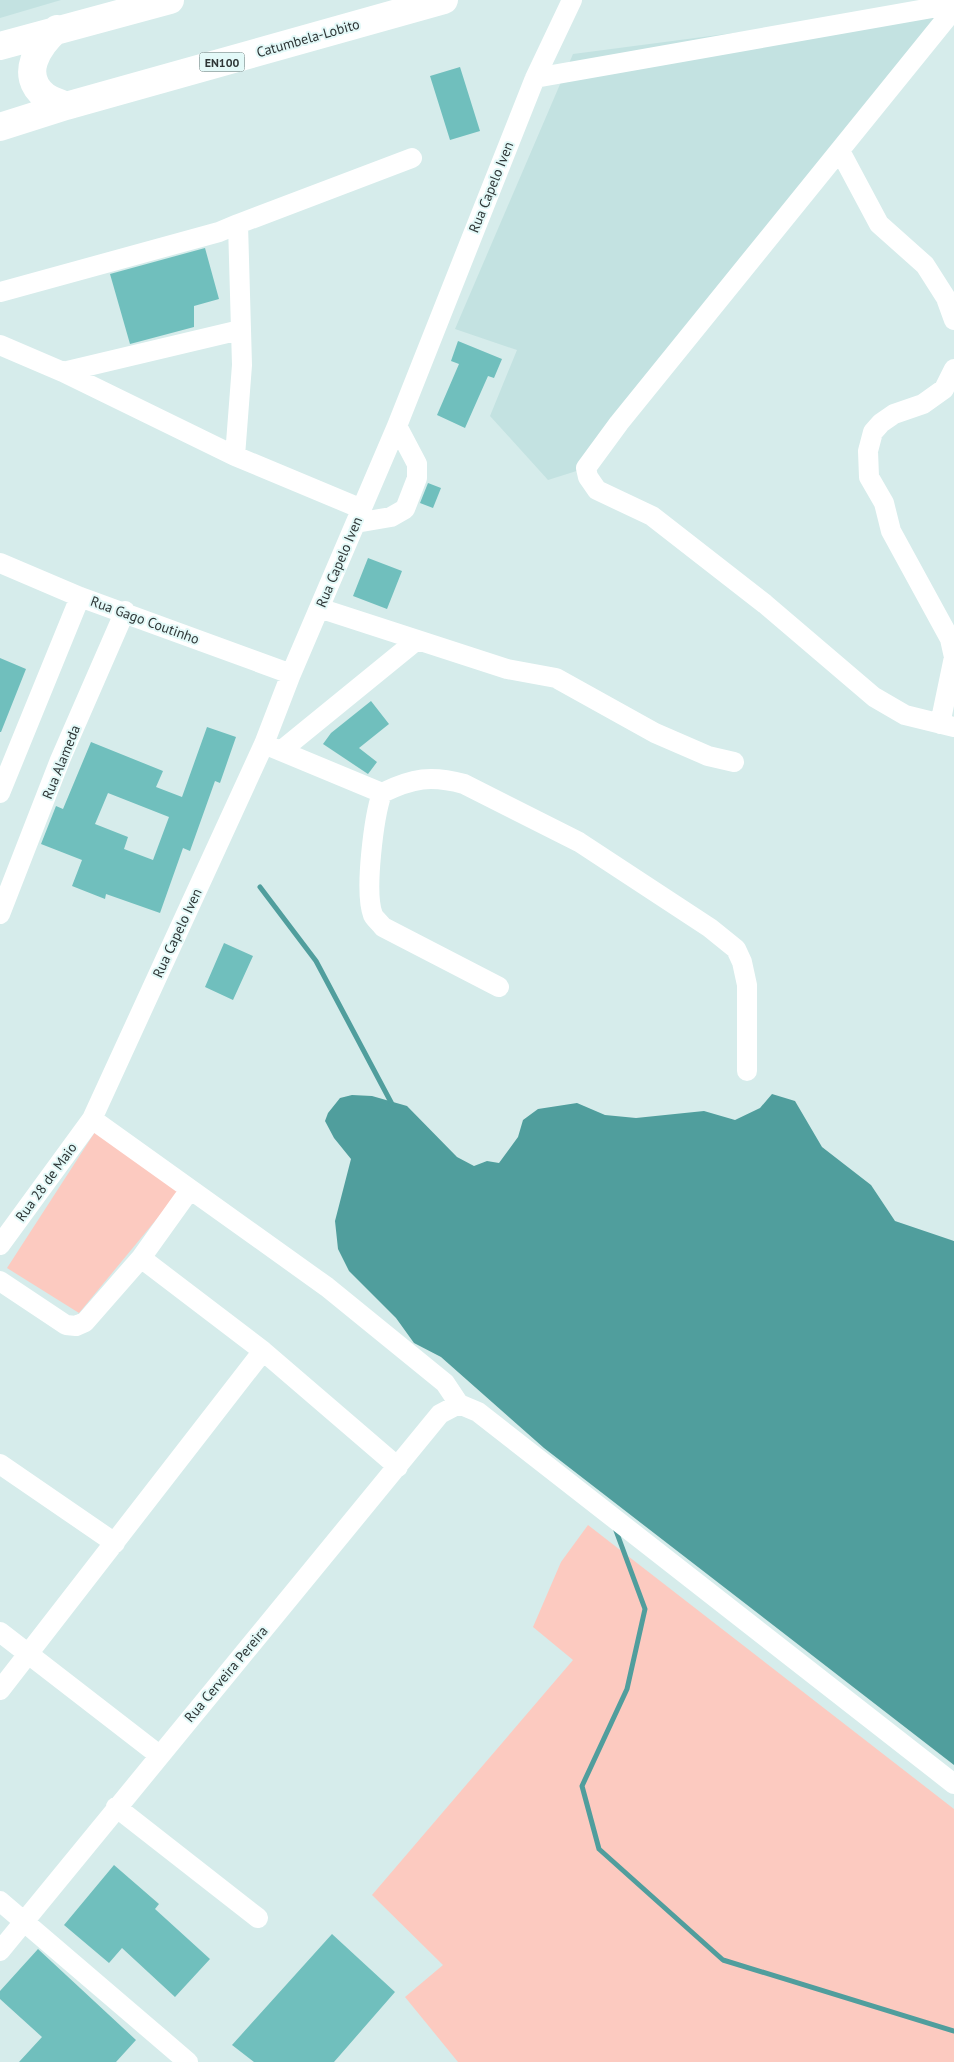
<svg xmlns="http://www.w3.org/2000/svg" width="954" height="2062" font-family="'PT Sans',sans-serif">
<rect width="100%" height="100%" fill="#d6eceb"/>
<path fill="#c3e2e1" d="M0,0h61l-61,18z
M954,4l-368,464 -38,12 -58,-64 27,-66 -62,-21 118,-275z"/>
<path fill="#fccac0" d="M95,1132l84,60 -100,121 -72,-45z
M588,1525l366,284v253h-496l-53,-65 38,-32 -71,-70 201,-235 -40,-33 28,-65z"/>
<path fill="#509e9d" d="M772,1094l23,7 27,46 49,38 24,36 59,20v524l-410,-317 -103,-91 -27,-14 -18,-25 -47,-47 -11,-22 -3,-28 16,-62 -17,-21 -9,-17 3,-8 12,-15 12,-3 20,1 35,10 50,51 17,9 13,-5 12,2 19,-26 5,-17 15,-11 39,-6 28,12 31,3 68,-7 31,9 25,-12z"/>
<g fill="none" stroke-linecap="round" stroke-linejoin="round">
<path stroke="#509e9d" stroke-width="5" d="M260,887l56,74 77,145
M615,1528l30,81 -18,80 -45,97 17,63 124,111 231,71"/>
</g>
<path fill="#70bfbd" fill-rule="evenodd" d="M460,67l20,64 -30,9 -20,-64z
M205,248l14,51 -25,7v21l-64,17 -20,-70z
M458,341l44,18 -8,19 -6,-2 -23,52 -28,-13 22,-51 -8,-3z
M428,483l13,5 -8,20 -13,-5z
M368,558l34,13 -15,38 -34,-13z
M0,658l26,11 -25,63h-1z
M371,701l18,23 -30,24 18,14 -9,12 -45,-30 8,-11z
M207,727l29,10 -16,46 -5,-2 -25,70 -7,-3 -23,65 -54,-19 -1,5 -33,-13 10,-26 -41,-16 15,-38 7,3 28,-67 72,29 -7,16 26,10zM108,793l61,24 -16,43 -29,-11 4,-12 -33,-13z
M224,943l29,13 -20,44 -28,-13z
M114,1865l45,39 -4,5 55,50 -35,38 -53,-49 -13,15 -45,-38z
M332,1934l63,58 -61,70h-80l-22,-17z
M38,1949l98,91 -20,22h-97l23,-25 -42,-38v-8z"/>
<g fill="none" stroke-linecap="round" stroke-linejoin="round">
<path stroke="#fff" stroke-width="20" d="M954,9l-335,414 -33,45 2,9 9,13 55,26 113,88 109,93 31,18 49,12
M535,78l419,-74
M840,151l39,73 46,41 21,33 8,22
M238,224l174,-66
M0,292l219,-60 19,-8 4,141 -7,91
M0,345l63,27 172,84 127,53
M63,372l177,-42
M356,523l35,-6 14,-8 12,-31v-14l-20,-38
M0,563l80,34 211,77
M319,608l188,61 49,9 99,55 53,23 26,6
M940,724l14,-67 -4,-18 -59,-108 -7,-28 -15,-26 -1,-26 5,-19 8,-9 13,-9 29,-10 21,-15 10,-20
M264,744l118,49c31,-15 49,-18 82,-9l115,58 131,86 26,21 6,13 5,23v86
M282,750l135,-110
M0,793l80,-196
M382,793c-8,23 -18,99 -9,122 2,4 7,8 10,12l116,60
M0,914l60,-154 65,-149
M92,1119l235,168 118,96 14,21 19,8 476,372
M0,1245l92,-126 172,-375 27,-70 106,-248 138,-348 37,-78
M141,1258l122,93 135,116
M0,1281l66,44 10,1 9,-4 56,-64 48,-67
M0,1464l115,79
M0,1632l159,123
M0,1690l263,-339
M116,1807l142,111
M0,1901l188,161
M0,1951l440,-537 19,-10"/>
<path stroke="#fff" stroke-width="28" d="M57,29c-18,16 -39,46 -12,67 5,4 15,7 21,10
M0,46l170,-46
M0,127l66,-21 378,-106"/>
</g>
<g text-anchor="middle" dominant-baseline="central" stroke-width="4" stroke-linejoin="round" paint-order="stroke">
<rect fill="#e3f9f8" stroke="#647070" stroke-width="1" x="199.5" y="52.5" width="45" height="19" rx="4"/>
<g font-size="12" font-weight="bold" fill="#2e3636">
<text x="222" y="62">EN100</text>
</g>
<g font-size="14" fill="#2e3636" stroke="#e3f9f8">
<text transform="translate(308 38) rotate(-16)">Catumbela-Lobito</text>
<text transform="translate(491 187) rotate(-68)">Rua Capelo Iven</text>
<text transform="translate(339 562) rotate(-67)">Rua Capelo Iven</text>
<text transform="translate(145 620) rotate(20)">Rua Gago Coutinho</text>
<text transform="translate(61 762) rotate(-68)">Rua Alameda</text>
<text transform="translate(177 933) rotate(-65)">Rua Capelo Iven</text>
<text transform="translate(46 1182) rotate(-54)">Rua 28 de Maio</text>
<text transform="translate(226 1674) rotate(-50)">Rua Cerveira Pereira</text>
</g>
</g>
</svg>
